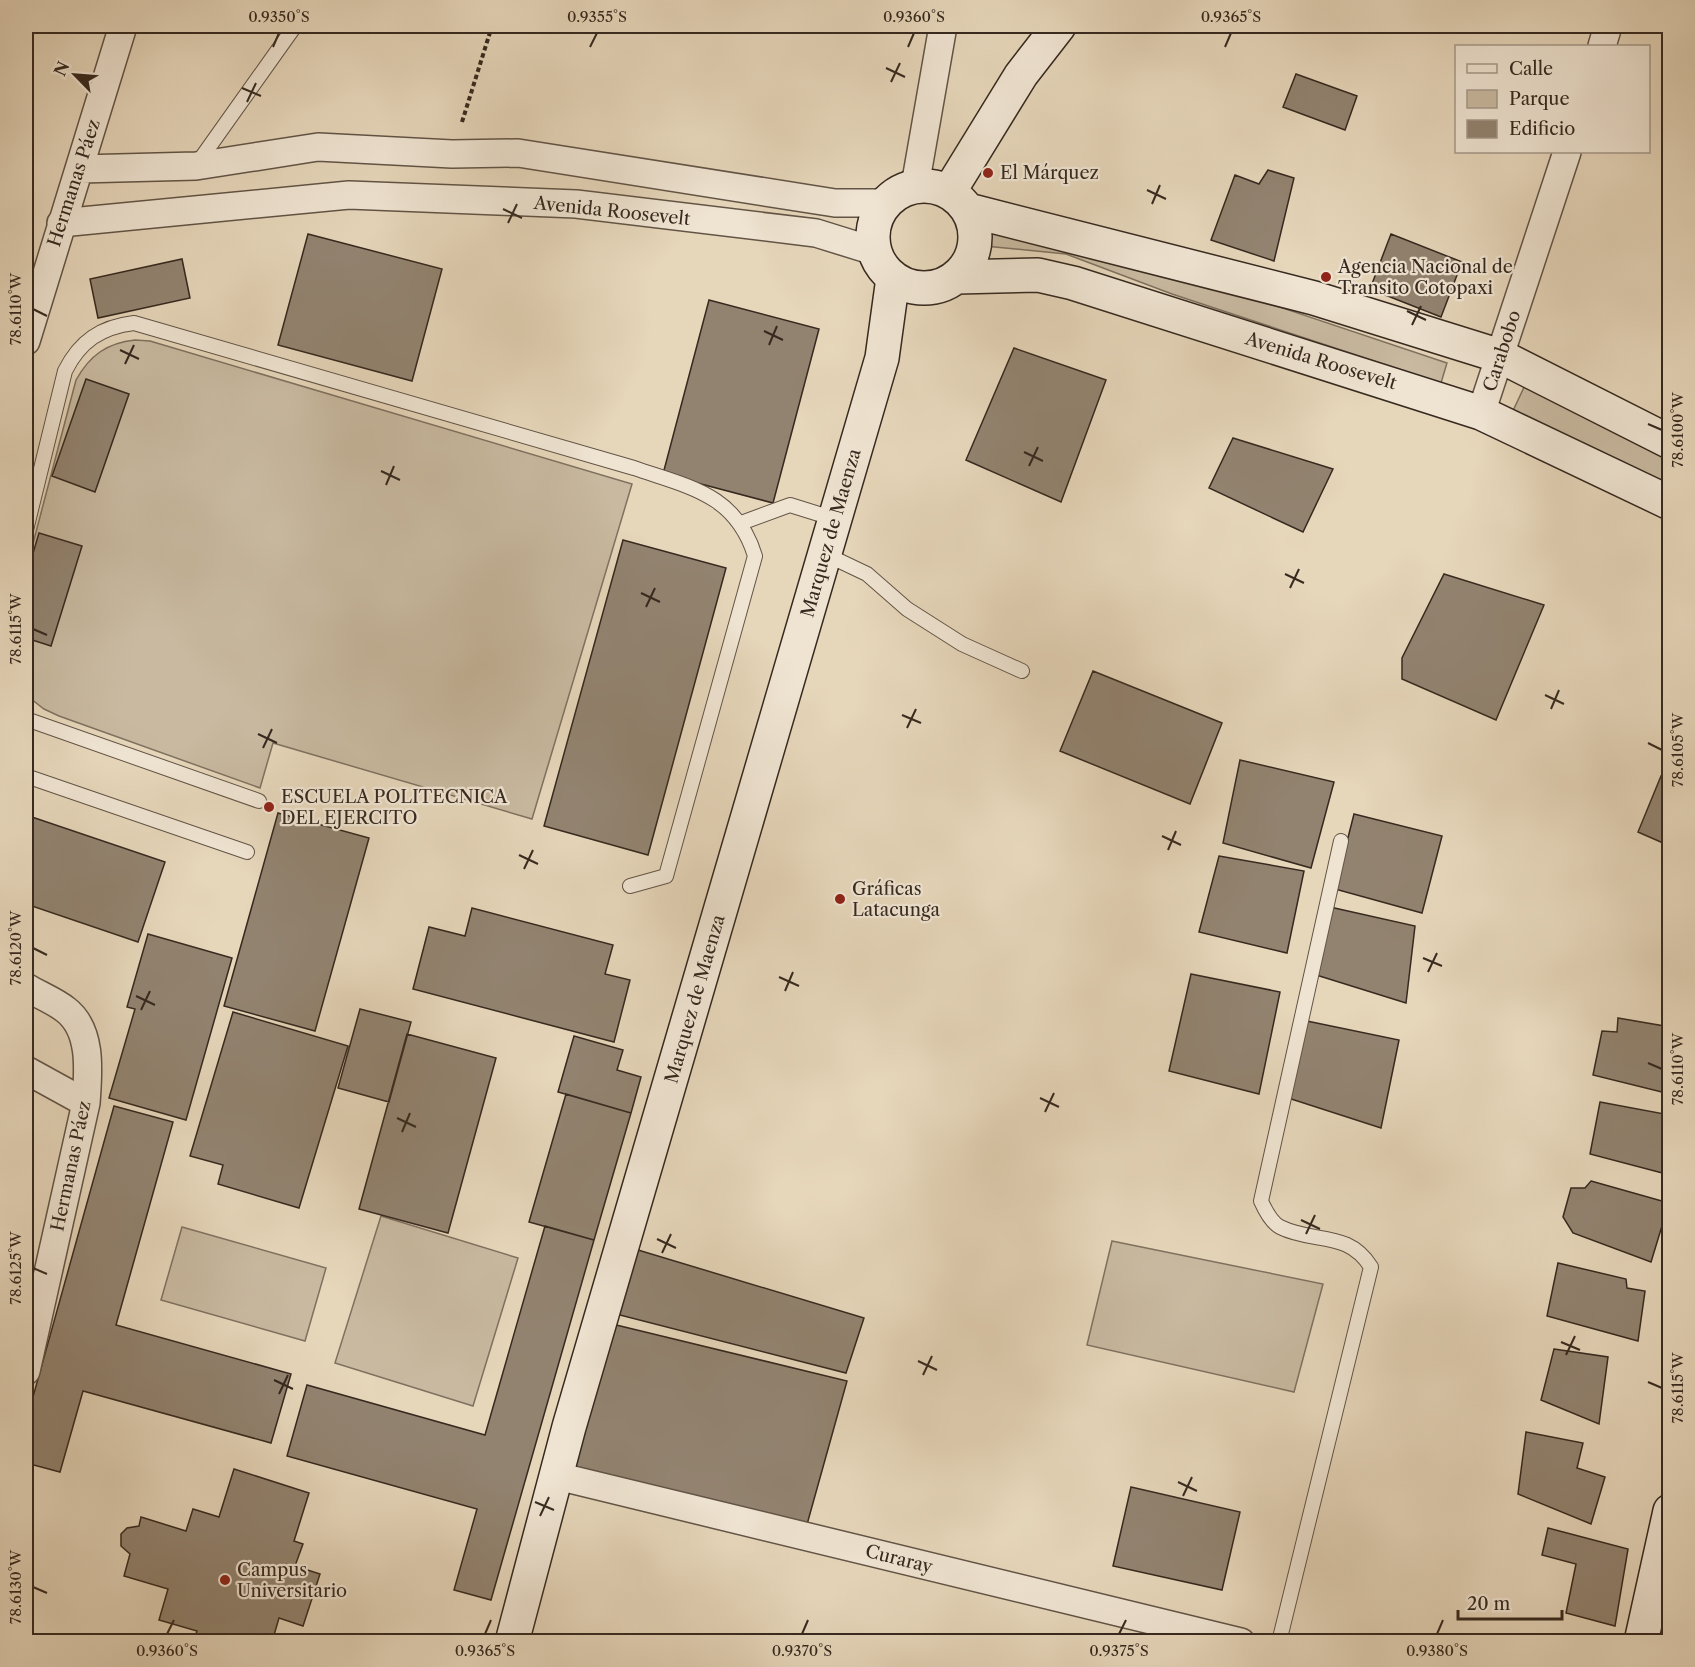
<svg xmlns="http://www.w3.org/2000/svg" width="1695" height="1667" font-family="'Libre Caslon Text',serif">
<rect width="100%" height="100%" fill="#e6d6ba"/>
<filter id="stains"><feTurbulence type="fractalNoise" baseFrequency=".00333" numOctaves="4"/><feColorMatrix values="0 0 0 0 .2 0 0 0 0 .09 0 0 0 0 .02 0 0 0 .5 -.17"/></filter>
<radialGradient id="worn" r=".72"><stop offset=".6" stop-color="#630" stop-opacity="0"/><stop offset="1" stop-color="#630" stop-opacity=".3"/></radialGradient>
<path fill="#c8b9a0" stroke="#7f7160" stroke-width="1.5" d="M994,221l184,52 269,90 -6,20 -269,-89 -106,-40 -81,-8z
M135,340l15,1 482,143 -100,335 -259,-76 -13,45 -201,-72 -15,-7 -18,-14v-125l50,-190c14,-25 31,-37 59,-40z
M1526,383l143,71v32l-157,-73z
M381,1216l137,42 -45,148 -138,-43z
M182,1227l144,41 -21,73 -144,-41z
M1112,1241l211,43 -29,108 -207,-47z"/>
<path fill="#928370" stroke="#36291f" stroke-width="1.5" d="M1296,74l61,22 -12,34 -62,-23z
M1268,170l26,8 -20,83 -63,-21 24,-65 24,9z
M308,234l134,35 -30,112 -134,-36z
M1391,234l71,28 -21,55 -71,-28z
M182,259l8,39 -92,20 -8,-39z
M709,300l110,29 -46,174 -110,-29z
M1014,348l92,32 -45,122 -95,-42z
M86,379l43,15 -34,98 -43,-16z
M1233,438l100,31 -30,63 -94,-44z
M39,533l43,13 -31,100 -25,-8v-61z
M623,540l103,28 -78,287 -104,-29z
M1444,574l100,31 -48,115 -94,-41v-21z
M1093,671l129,52 -32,81 -130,-53z
M1240,760l94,22 -23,86 -88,-25z
M1661,776l9,4v66l-32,-14z
M278,813l91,25 -54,193 -91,-25z
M1354,814l88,22 -20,77 -87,-24z
M26,815l139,47 -27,80 -112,-38z
M1219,856l85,15 -17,82 -88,-21z
M1330,907l85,19 -9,77 -93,-29z
M472,908l141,37 -8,29 25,6 -16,62 -201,-53 16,-62 36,9z
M148,934l84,24 -46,162 -77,-22 26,-89 -8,-2z
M1191,974l89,18 -21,102 -90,-23z
M360,1009l51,13 -22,80 -51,-14z
M233,1012l115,34 -49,162 -81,-24 5,-19 -33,-9z
M1618,1018l52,9v67l-77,-19 9,-44 15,1z
M1302,1020l97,20 -18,88 -96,-31z
M407,1034l89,24 -48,175 -89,-24z
M574,1036l49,14 -6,20 24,7 -10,36 -73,-21z
M566,1094l65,19 -37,127 -65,-18z
M1600,1102l70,13v60l-80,-21z
M114,1106l59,16 -57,203 175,49 -20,69 -188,-52 -23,81 -34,-9v-41z
M1591,1181l78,22 -18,59 -78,-29 -10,-16 8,-29h14z
M545,1226l49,14 -103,360 -37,-10 23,-81 -190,-53 20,-71 178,50z
M638,1250l226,68 -18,55 -230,-59z
M1558,1263l68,16 1,9 18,3 -7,50 -91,-25z
M608,1323l239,58 -41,147 -238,-59z
M1554,1349l54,8 -9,67 -58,-24z
M1526,1432l57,11 -6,25 28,9 -14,47 -73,-30z
M234,1469l75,24 -15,48 9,3 -8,22 25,8 -17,52 -24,-8 -7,24h-79l4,-11 -38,-11 9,-31 -44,-13 6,-22 -9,-8v-12l6,-6 12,-2 2,-9 45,14 7,-22 26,8z
M1131,1487l109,25 -18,78 -109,-24z
M1548,1528l80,21 -13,77 -49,-13 10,-49 -34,-9z"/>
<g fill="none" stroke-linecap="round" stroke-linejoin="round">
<defs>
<path id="lane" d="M197,164l98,-138
M741,523l49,-18 45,14
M26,530l39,-159c15,-30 36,-44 69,-48l500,145c55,19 102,26 121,88l-89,320 -36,10
M825,554l42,20 40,35 55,35 60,27
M26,719l233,82
M26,776l221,76
M1279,1642l92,-375c-23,-37 -57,-23 -91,-40 -9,-5 -15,-17 -19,-26l80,-360"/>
<path id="street" d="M1602,46l6,-20
M80,169l116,-3 122,-19 134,7 66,-1 317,50h50
M915,186l28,-160
M61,223l288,-28 227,9 240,29 58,18
M26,341l97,-315
M1481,413l86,-261
M26,987c13,8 29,14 40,23 27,21 22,64 20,93l-60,268
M26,1070l60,33
M557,1476l684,166"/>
<path id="secondary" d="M873 237a51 51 0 1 1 102 0a51 51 0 1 1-102 0Z
M949,192l72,-117 38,-49
M968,210l346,88 186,58 170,86
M957,277l81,-2 35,8 408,130 189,90
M512,1642l57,-215 313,-1069 11,-80
M1641,1642l29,-131"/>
</defs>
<use href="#lane" stroke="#625446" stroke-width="16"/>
<use href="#street" stroke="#625446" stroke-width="30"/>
<use href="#secondary" stroke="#36291f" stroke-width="36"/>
<path stroke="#36291f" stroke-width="4" stroke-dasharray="4.5 3" stroke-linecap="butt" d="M462,122l30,-96"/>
<use href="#lane" stroke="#efe4d2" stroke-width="14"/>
<use href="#street" stroke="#efe4d2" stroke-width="27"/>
<use href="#secondary" stroke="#efe4d2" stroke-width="33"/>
</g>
<path fill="none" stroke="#36291f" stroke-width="2" d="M273,47l6,-14M590,47l7,-14M908,47l6,-14M1225,47l6,-14M886,68l19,9M891,82l9,-19M242,88l19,8M247,102l9,-19M1147,190l19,9M1152,204l8,-19M503,209l19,9M508,223l9,-19M33,309l14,7M1407,311l19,9M1412,325l9,-19M764,331l19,9M769,345l8,-19M120,350l19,9M125,364l9,-19M1648,424l14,6M1024,452l19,9M1029,466l9,-19M381,471l19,9M386,485l8,-19M1285,574l19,9M1290,588l9,-19M641,593l19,9M646,607l9,-19M33,629l14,6M1545,695l19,9M1551,709l8,-19M902,715l19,8M907,728l9,-19M258,734l19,9M1648,743l14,7M263,748l9,-19M1162,836l19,9M1168,850l8,-19M519,855l19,9M524,869l9,-19M33,948l14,7M1423,958l19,8M1428,972l9,-19M779,977l20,9M785,991l8,-19M136,996l19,9M141,1010l9,-19M1648,1063l14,6M1040,1098l19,9M1045,1112l9,-19M397,1118l19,9M402,1132l8,-19M1301,1220l19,9M1306,1234l9,-19M657,1239l19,9M662,1253l9,-19M33,1268l14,6M1561,1342l19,8M1566,1355l9,-19M918,1361l19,9M923,1375l9,-19M274,1380l19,9M1648,1382l14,6M279,1394l9,-19M1178,1482l19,9M1183,1496l9,-19M535,1502l19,8M540,1516l9,-19M33,1587l14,6M167,1634l7,-14M485,1634l6,-14M802,1634l6,-14M1119,1634l7,-14M1437,1634l6,-14"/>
<g fill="#8f2418" stroke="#efe4d2" stroke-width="2">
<circle cx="988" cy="173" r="6"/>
<circle cx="1326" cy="277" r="6"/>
<circle cx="269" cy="807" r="6"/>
<circle cx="840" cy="899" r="6"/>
<circle cx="225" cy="1580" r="6"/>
</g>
<g text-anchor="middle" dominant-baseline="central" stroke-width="4.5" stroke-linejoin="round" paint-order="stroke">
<g font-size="18" fill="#36291f" stroke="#efe4d2" text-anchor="start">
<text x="1000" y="173">El Márquez</text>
<text x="1338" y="267">Agencia Nacional de<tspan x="1338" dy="21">Transito Cotopaxi</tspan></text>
<text x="281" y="797">ESCUELA POLITECNICA<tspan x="281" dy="21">DEL EJERCITO</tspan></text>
<text x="852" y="889">Gráficas<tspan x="852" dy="21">Latacunga</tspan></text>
<text x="237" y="1570">Campus<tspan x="237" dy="21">Universitario</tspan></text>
</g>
<g font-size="18" fill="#36291f" stroke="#efe4d2">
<text transform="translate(74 183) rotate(-72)">Hermanas Páez</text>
<text transform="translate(612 211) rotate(6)">Avenida Roosevelt</text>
<text transform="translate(1502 351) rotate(-72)">Carabobo</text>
<text transform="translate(1321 361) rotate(17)">Avenida Roosevelt</text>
<text transform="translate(831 533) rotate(-74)">Marquez de Maenza</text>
<text transform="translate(695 999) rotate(-74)">Marquez de Maenza</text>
<text transform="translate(71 1166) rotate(-78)">Hermanas Páez</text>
<text transform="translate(899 1559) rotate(14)">Curaray</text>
</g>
</g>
<rect width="1695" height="1667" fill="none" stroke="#e6d6ba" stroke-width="66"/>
<rect x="1455" y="45" width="195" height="108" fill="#efe4d2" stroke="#a5998a" stroke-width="1.5"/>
<rect x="1467" y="64" width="30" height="9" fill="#efe4d2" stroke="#a5998a" stroke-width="1.5"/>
<text x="1509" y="75" font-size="18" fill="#36291f">Calle</text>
<rect x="1467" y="90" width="30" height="18" fill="#c8b9a0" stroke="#a5998a" stroke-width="1.5"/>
<text x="1509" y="105" font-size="18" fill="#36291f">Parque</text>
<rect x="1467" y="120" width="30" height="18" fill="#928370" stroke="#a5998a" stroke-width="1.5"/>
<text x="1509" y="135" font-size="18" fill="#36291f">Edificio</text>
<g transform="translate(75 75) rotate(295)" stroke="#efe4d2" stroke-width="4.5" paint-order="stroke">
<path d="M0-4.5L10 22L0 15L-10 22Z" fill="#36291f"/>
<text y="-9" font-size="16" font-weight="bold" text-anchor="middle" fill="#36291f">N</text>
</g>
<path d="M1458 1610v9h104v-9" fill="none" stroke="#36291f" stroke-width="3"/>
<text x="1467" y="1610" font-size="18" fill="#36291f" stroke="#efe4d2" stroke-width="4.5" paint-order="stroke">20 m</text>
<rect x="33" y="33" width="1629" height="1601" fill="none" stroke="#36291f" stroke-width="2"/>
<g font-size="15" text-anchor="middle" fill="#36291f">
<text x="279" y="22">0.9350°S</text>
<text x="597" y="22">0.9355°S</text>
<text x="914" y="22">0.9360°S</text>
<text x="1231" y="22">0.9365°S</text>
<text transform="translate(16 309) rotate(-90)" y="5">78.6110°W</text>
<text transform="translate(1678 430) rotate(-90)" y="5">78.6100°W</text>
<text transform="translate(16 629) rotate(-90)" y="5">78.6115°W</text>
<text transform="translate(1678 750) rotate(-90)" y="5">78.6105°W</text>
<text transform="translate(16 948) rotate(-90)" y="5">78.6120°W</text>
<text transform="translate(1678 1069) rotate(-90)" y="5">78.6110°W</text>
<text transform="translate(16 1268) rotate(-90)" y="5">78.6125°W</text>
<text transform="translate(1678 1388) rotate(-90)" y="5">78.6115°W</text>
<text transform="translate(16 1587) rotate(-90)" y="5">78.6130°W</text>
<text x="167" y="1656">0.9360°S</text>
<text x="485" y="1656">0.9365°S</text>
<text x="802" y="1656">0.9370°S</text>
<text x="1119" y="1656">0.9375°S</text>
<text x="1437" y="1656">0.9380°S</text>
</g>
<rect width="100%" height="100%" filter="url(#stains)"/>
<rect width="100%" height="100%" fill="url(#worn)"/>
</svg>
